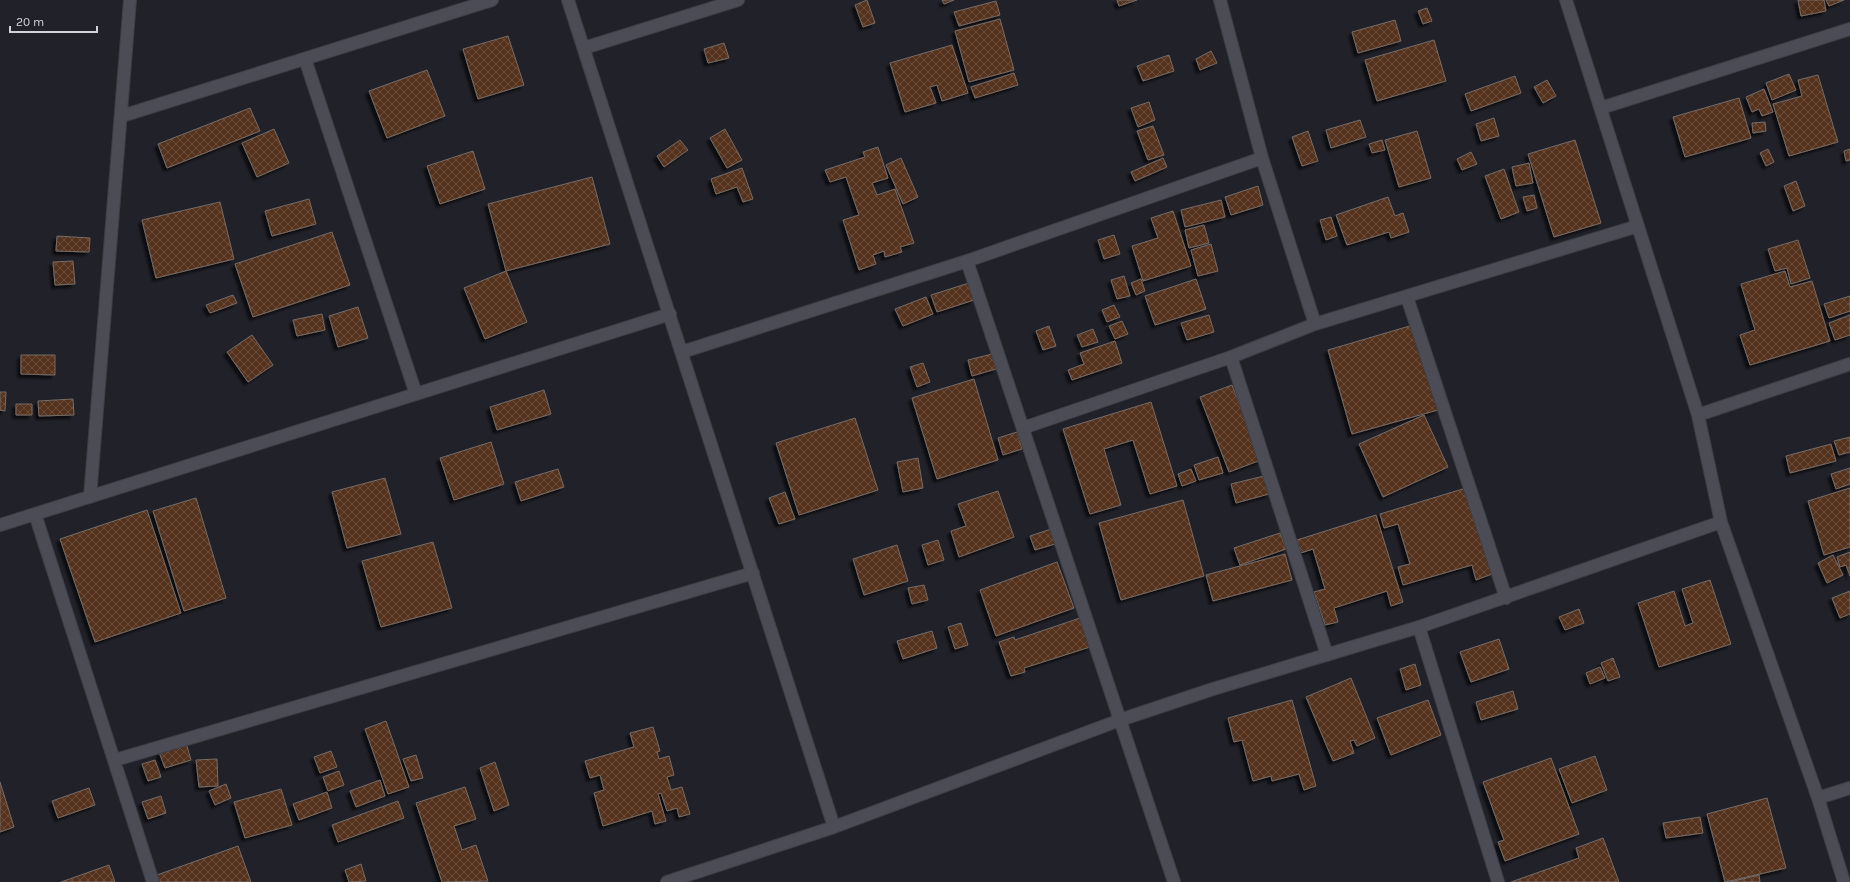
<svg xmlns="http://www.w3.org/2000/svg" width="1850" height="882" font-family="Karla,sans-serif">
<defs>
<pattern id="building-cross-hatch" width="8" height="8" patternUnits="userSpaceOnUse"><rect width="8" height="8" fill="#54311d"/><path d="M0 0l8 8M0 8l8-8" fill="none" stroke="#6c4e3d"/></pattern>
<filter id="shadow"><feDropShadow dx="-3.5" dy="3.5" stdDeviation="1" flood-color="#0009"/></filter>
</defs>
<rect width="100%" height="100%" fill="#212129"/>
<path fill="url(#building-cross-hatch)" stroke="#766c66" filter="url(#shadow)" d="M867,0l8,23 -12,4 -8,-22z
M942,0h12l-10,4z
M1117,0h20l-18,6z
M1798,0h26l2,11 -25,5z
M1826,0h18l-15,6z
M996,1l4,14 -41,11 -5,-14z
M1427,8l5,13 -9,3 -5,-13z
M1000,19l14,51 -45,12 -14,-51z
M1395,20l6,21 -43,12 -6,-21z
M508,36l16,49 -46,14 -15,-50z
M1434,40l12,41 -69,20 -12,-41z
M724,43l5,15 -21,5 -4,-14z
M952,45l16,48 -26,8 -5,-16 -7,2 6,16 -31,9 -15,-49z
M1211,51l6,12 -17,7 -4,-11z
M1169,55l5,16 -31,10 -6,-15z
M427,70l18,46 -58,22 -18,-47z
M1014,73l4,12 -43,13 -4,-11z
M1789,74l7,16 -24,10 -6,-17z
M1818,75l20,67 -49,14 -16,-52 29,-8 -4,-16z
M1515,76l6,17 -50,18 -6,-17z
M1547,80l9,16 -13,7 -9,-16z
M1764,89l9,23 -11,4 -3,-7 -7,3 -6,-15z
M1739,98l12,40 -66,19 -12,-40z
M1149,102l6,18 -17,7 -7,-19z
M250,108l10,23 -93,37 -9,-24z
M1494,118l5,18 -18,5 -5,-17z
M1360,120l6,17 -35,11 -5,-18z
M1765,122l1,9 -13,2 -1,-10z
M1153,126l11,29 -16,5 -11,-29z
M274,129l15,34 -32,14 -15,-34z
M725,129l17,31 -15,8 -17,-30z
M1308,131l10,30 -16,5 -10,-29z
M1417,131l14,47 -32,9 -14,-47z
M680,140l8,10 -24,17 -7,-11z
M1382,140l3,10 -13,3 -3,-9z
M1575,140l26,83 -47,14 -26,-83z
M878,147l10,31 -16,5 5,12 18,-6 19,54 -14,4 2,5 -17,5 -1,-6 -11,4 3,9 -17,6 -16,-50 16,-5 -13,-38 -16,5 -5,-12 40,-13 -2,-5z
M1768,149l6,13 -8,4 -6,-13z
M1850,149v11l-4,1 -2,-10z
M473,151l12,38 -45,15 -13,-38z
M1471,152l6,12 -15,6 -5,-11z
M901,158l17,39 -15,7 -17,-39z
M1163,158l4,9 -32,14 -4,-9z
M1529,163l4,20 -17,3 -4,-19z
M742,168l11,31 -10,3 -6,-15 -21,7 -5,-15z
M1504,169l15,43 -18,7 -16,-43z
M592,177l18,67 -104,27 -18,-67z
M1796,181l9,25 -12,5 -9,-25z
M1258,186l5,19 -32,10 -6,-18z
M1534,195l3,13 -10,3 -4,-14z
M1388,197l7,19 8,-3 6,19 -18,6 -2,-6 -42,13 -11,-30z
M309,199l7,25 -44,12 -7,-25z
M1221,200l4,17 -40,10 -4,-17z
M220,202l14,57 -78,19 -14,-58z
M1173,211l18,55 -48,15 -11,-35 26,-8 -7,-20z
M1331,217l6,19 -11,4 -6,-20z
M1204,225l5,18 -20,5 -4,-18z
M332,232l18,53 -97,32 -18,-53z
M1114,235l6,19 -16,5 -6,-19z
M57,236l33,2 -1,14 -33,-1z
M1798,240l12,38 -19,6 -4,-16 -12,3 -7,-22z
M1211,244l7,27 -20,5 -7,-26z
M73,261l2,23 -20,1 -2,-23z
M506,271l21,51 -42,17 -21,-51z
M1785,271l5,16 22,-6 18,60 -80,24 -10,-30 15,-5 -14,-46z
M1124,276l6,20 -13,3 -6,-19z
M1141,279l4,12 -9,4 -5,-12z
M1196,279l10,30 -51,16 -10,-29z
M969,283l5,17 -37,12 -6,-17z
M233,295l4,8 -27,10 -4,-8z
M1850,296v15l-21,7 -5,-14z
M926,297l7,17 -30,12 -8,-17z
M1114,305l6,12 -13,5 -5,-12z
M358,307l10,31 -30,9 -9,-31z
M322,314l3,16 -28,6 -4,-16z
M1209,315l5,17 -27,8 -6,-17z
M1850,315v20l-15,5 -6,-17z
M1122,321l6,13 -13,5 -6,-13z
M1413,325l25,85 -86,24 -24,-84z
M1049,326l7,20 -13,4 -7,-19z
M1093,329l5,13 -16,5 -5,-12z
M252,335l21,30 -25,17 -21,-30z
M1115,341l7,22 -50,17 -4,-10 16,-6 -4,-11z
M992,354l4,15 -24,7 -4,-16z
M21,355h34v20l-34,-1z
M923,363l7,19 -13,5 -7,-20z
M974,379l24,81 -61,19 -25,-81z
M1232,385l29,75 -32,12 -29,-75z
M544,390l7,24 -54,16 -7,-23z
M0,392h6l-1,19 -5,-1z
M73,399l1,16 -35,1 -1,-15z
M1151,402l26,84 -27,8 -17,-54 -29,9 17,56 -31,9 -27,-85z
M16,404h16v11h-16z
M1424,415l24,52 -65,30 -24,-53z
M855,418l23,72 -79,25 -23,-72z
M1017,432l5,17 -19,6 -5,-17z
M1850,437v15l-11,3 -5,-14z
M491,442l13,42 -50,16 -14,-42z
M1831,444l5,17 -46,12 -4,-17z
M1218,457l5,16 -24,7 -5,-15z
M918,458l5,30 -20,4 -6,-30z
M1850,468v16l-14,5 -5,-15z
M558,469l6,18 -43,14 -6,-19z
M1191,469l5,12 -14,5 -4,-12z
M1264,476l5,18 -33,9 -5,-19z
M385,478l16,56 -54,14 -15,-56z
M1466,488l26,86 -16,6 -4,-15 -69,20 -5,-18 12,-3 -12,-40 -14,4 -4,-14z
M1850,488v59l-26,8 -16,-54z
M998,491l16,46 -55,20 -8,-26 15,-5 -8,-22z
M785,492l10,27 -16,5 -10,-26z
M196,498l30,100 -42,13 -31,-100z
M1183,500l21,76 -83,24 -22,-77z
M147,510l34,103 -86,29 -35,-103z
M1376,515l27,87 -12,4 -4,-15 -53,17 4,14 -13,3 -11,-33 11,-3 -12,-40 -12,4 -4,-13z
M1051,529l4,15 -20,6 -5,-14z
M1280,533l6,16 -46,16 -6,-17z
M938,540l6,20 -16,5 -6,-20z
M433,542l19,66 -71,19 -19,-66z
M897,545l11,36 -44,14 -11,-36z
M1850,552v24l-4,-11 -6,2 -3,-10z
M1285,554l7,26 -79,21 -7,-26z
M1833,555l10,20 -16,8 -9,-20z
M1057,562l17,46 -78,28 -16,-46z
M1710,580l21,64 -72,23 -21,-64 36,-12 11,35 8,-3 -11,-34z
M924,585l4,15 -16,4 -4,-16z
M1850,591v23l-10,4 -8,-20z
M1579,609l5,14 -19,7 -6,-13z
M1080,618l10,29 -66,21 1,4 -14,4 -12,-34 15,-5 1,3z
M961,623l7,22 -13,4 -7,-22z
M932,631l5,17 -34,11 -6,-18z
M1499,639l10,30 -38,13 -11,-30z
M1613,658l7,19 -12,4 -7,-18z
M1415,664l6,21 -15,5 -6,-21z
M1600,667l5,11 -15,6 -4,-11z
M1351,678l24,60 -18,8 -3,-6 -4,1 4,12 -21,8 -27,-64z
M1513,691l5,18 -37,11 -5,-18z
M1292,700l24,86 -12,4 -5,-16 -27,7 -1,-5 -18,5 -11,-41 -8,2 -6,-24z
M1428,700l13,35 -50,20 -14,-37z
M386,721l23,66 -21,7 -23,-65z
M653,727l7,24 -3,1 2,7 10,-3 5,19 -7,2 4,13 11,-3 8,27 -11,3 -2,-9 -10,3 -6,-18 -3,1 8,27 -11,3 -3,-13 -49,15 -9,-33 10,-3 -4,-15 -10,3 -5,-17 49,-14 -4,-14z
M186,743l5,17 -26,8 -6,-16z
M331,751l6,16 -17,6 -6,-16z
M416,755l7,23 -12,3 -8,-22z
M1595,756l12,34 -35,13 -13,-34z
M1551,758l28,76 -74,27 -7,-19 6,-2 -21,-58z
M217,759l1,27 -19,1 -3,-27z
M155,760l6,17 -13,4 -6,-17z
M495,762l14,43 -15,6 -14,-43z
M339,771l5,14 -16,6 -5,-14z
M380,780l5,16 -29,11 -6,-16z
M0,782l14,45 -14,5z
M226,784l5,14 -16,7 -6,-14z
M465,787l11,32 -22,7 8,24 14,-5 12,36 -46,1 -26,-79z
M89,788l6,17 -37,13 -6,-17z
M281,789l11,36 -47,13 -11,-36z
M327,792l5,16 -33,12 -6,-16z
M161,796l5,17 -18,6 -6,-17z
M1767,798l19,70 -61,14 -18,-68z
M398,801l6,17 -66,24 -6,-17z
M1700,817l3,16 -37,5 -3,-15z
M1603,838l16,44h-108l68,-24 -3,-10z
M238,846l13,36h-92l-2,-7z
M361,864l5,17 -17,1 -4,-12z
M109,865l6,17h-54z
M1759,875l1,7h-30z"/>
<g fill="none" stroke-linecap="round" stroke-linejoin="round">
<defs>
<path id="minor" d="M568,0l266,827
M1220,0l42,158 53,166
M1566,0l132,415 23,107 97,276 26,84
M584,48l154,-48
M305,59l111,335
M1601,108l249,-79
M122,116l370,-116
M967,261l207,621
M1407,297l99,301
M682,352l285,-91 295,-103
M1231,357l96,298
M1698,415l152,-51
M1023,428l208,-71 84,-33 323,-98
M90,497l40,-497
M35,514l118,368
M0,525l670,-211
M1419,627l79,255
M115,760l638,-187
M1818,798l32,-10
M667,882l167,-55 286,-107 93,-31 206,-62 302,-105"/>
</defs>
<use href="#minor" stroke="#3e3e46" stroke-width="14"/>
<use href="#minor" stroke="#4c4c56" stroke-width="12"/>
</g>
<path d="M10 26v6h87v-6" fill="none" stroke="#d2d3d9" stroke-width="2"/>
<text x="16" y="26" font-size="12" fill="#d2d3d9" stroke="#212129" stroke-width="3" paint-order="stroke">20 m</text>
</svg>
